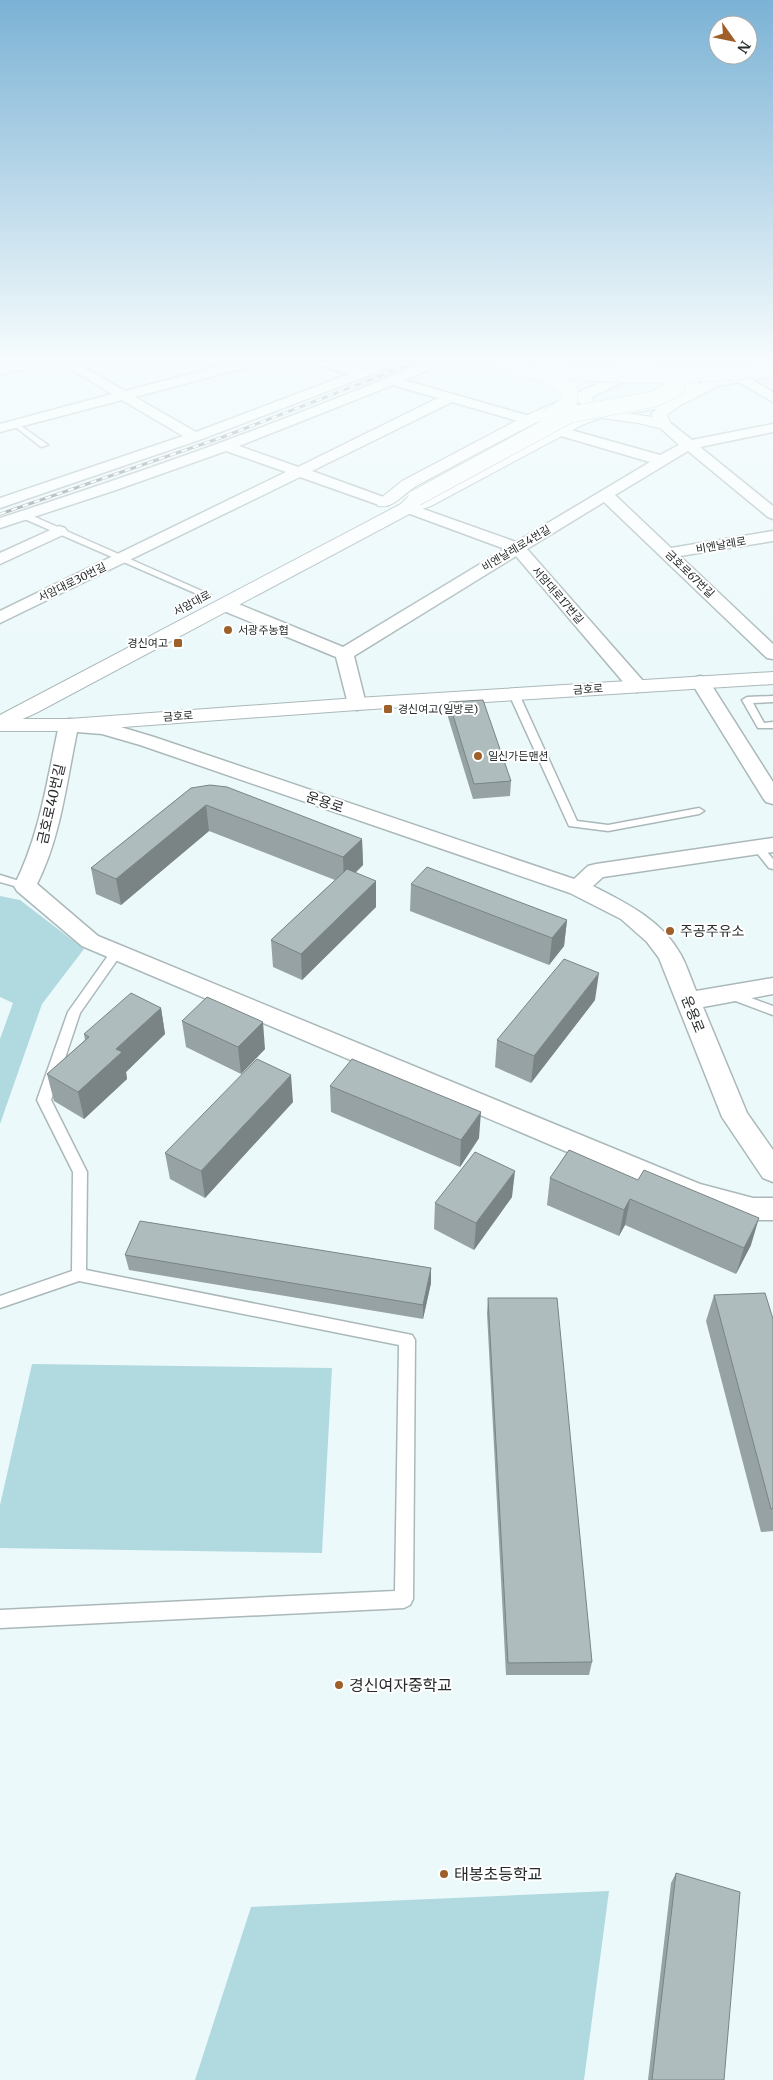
<svg xmlns="http://www.w3.org/2000/svg" width="773" height="2080" font-family="Merriweather,'Noto Sans KR',serif">
<rect width="100%" height="100%" fill="#ecf9fb"/>
<path fill="#b1dae0" d="M0,896l20,4 64,49 -42,55 -42,120v-85l13,-36 -13,-6z
M32,1364l300,4 -10,185 -322,-5v-43z
M609,1891l-25,189h-389l56,-173z"/>
<g fill="none" stroke-linecap="round" stroke-linejoin="round">
<defs>
<path id="lane" d="M13,423h4l31,22 -7,2 -28,-22z
M20,513h6l185,82 -7,2 -184,-80z
M514,691l5,3 58,127 31,4 91,-17 5,3 -5,3 -91,17 -39,-5 -60,-132z
M773,696v6l-20,1 11,20 9,-1v6h-15l-16,-28 5,-3z
M758,845l4,1 11,13v10l-4,-1 -16,-20z
M0,875l29,9 2,2 -6,3 -25,-7z
M116,949l6,4 -42,60 -29,87 36,72 -1,98 326,65 3,5 -2,259 -3,6 -6,3 -404,20v-18l395,-19 4,-246 -320,-64 -79,27v-12l72,-25 1,-99 -36,-72 31,-88 44,-62z
M729,990l44,16v9l-48,-18 -2,-3 2,-3z"/>
<path id="street" d="M60,362h15l50,29 111,-29h21l-2,3 -120,32 61,35 153,-58 -32,-9 -2,-3h20l26,8 20,-8h17l-2,3 -194,74 -202,69v-10l183,-62 -61,-36 -122,32v-8l112,-30z
M425,362h17l-2,3 -36,15 129,37 2,3 -7,4 -76,-22 -140,69 77,28 3,3 -3,3h-10l-79,-28 -300,146v-12l286,-139 -60,-21 -110,39 -116,38v-10c144,-46 286,-97 425,-156zM393,385l45,13 -140,69 -59,-21z
M742,374l31,18v10l-36,-21 -2,-3z
M663,420l5,1 24,19 81,-16v8l-73,15 73,59v13l-5,-2 -80,-66 -73,44 56,53 102,-17v10l-93,15 93,88v15l-6,-1 -163,-156 -77,47 117,133 2,4 -2,4 -7,2 -7,-2 -114,-134 -162,100 12,48 -2,4 -7,2 -7,-2 -2,-4 -12,-47 -117,-48 -3,-4 3,-4 6,-1 6,1 112,46 162,-98 -103,-38 -3,-3 3,-3h10l104,37 134,-80 -96,-28 -2,-3 2,-3h10l96,27 19,-10 -23,-21z
M59,526l6,2 2,3 -2,3 -65,30v-11z
M700,676l7,2 66,104v22l-7,-2 -3,-4 -72,-116 2,-4z
M69,719l35,3 50,15 420,142 14,-13 8,-2 177,-26v14l-170,25 -10,9c33,17 69,34 88,69 6,11 10,24 15,36l77,-13v16l-70,13 44,106 26,37v32l-10,-4 -41,-61 -63,-159 -12,-16 -26,-23 -51,-26 -430,-148 -38,-11 -25,-2c-11,52 -16,104 -40,152l61,52 602,248 53,14h20v22h-20l-68,-18 -603,-256 -65,-55 -3,-5c26,-51 33,-106 45,-161l3,-4z"/>
<path id="secondary" d="M20,362h24l-2,3 -42,10v-8z
M645,362c21,0 42,0 55,19 -4,17 -20,24 -33,34l4,9 -3,3 -5,2 -25,-6 -45,-6 -11,-9 -2,-6c-56,25 -109,55 -162,83 -13,7 -24,24 -40,21l-2,-4 26,-21 121,-64zM654,368l16,3 16,10 -7,11 -25,19 -3,3 2,3 -51,-7 -8,-6 -2,-7z
M773,672v12l-416,26 -288,21h-69v-12h69l288,-21z"/>
<path id="primary" d="M564,362h61l2,3 -7,4 -49,-3z
M648,366l5,1 2,3 -2,3 -45,14 -5,-1 -2,-3 2,-3z
M761,371l5,1 2,3 -2,3 -48,8 -37,19 -80,13 -17,6 -153,82 -18,6 -377,201 -36,16v-14l401,-211c7,-7 13,-15 22,-8l151,-78 24,-9 74,-11 37,-19z"/>
</defs>
<use href="#lane" stroke="#abb8ba" stroke-width="3"/>
<use href="#street" stroke="#abb8ba" stroke-width="3"/>
<use href="#secondary" stroke="#abb8ba" stroke-width="2"/>
<use href="#primary" stroke="#abb8ba" stroke-width="2"/>
<use href="#lane" fill="#fff" fill-rule="evenodd"/>
<use href="#street" fill="#fff" fill-rule="evenodd"/>
<use href="#secondary" fill="#fff" fill-rule="evenodd"/>
<use href="#primary" fill="#fff" fill-rule="evenodd"/>
<defs>
<path id="rail" d="M0,514l223,-77 193,-75"/>
</defs>
<use href="#rail" stroke="#7a8384" stroke-width="3"/>
<use href="#rail" stroke="#fff" stroke-width="2" stroke-dasharray="6" stroke-linecap="butt"/>
<defs>
<path id="primary-bridge" d="M499,362l47,13 24,16 -1,12 -22,16
M542,367c78,12 153,10 231,1
M416,498l153,-83 85,-16 23,-11v-6c-17,-13 -36,-15 -57,-17"/>
</defs>
<use href="#primary-bridge" stroke="#abb8ba" stroke-width="17" stroke-linecap="butt"/>
<use href="#primary-bridge" stroke="#fff" stroke-width="16"/>
</g>
<path fill="#96a2a3" d="M449,702l62,79 -1,15 -37,3 -25,-82z
M191,788l171,51 1,26 -8,8 21,34 -74,73 -29,-13 -2,-27 64,-60 -126,-49 -88,74 -25,-11 -5,-26z
M411,884l156,36 -3,26 -15,19 -139,-54z
M595,1000l-64,83 -36,-16 2,-27z
M161,1008l4,26 -39,38 1,7 -43,40 -30,-18 -7,-27 38,-34 -1,-6z
M182,1021l83,28 -24,25 -55,-27z
M330,1086l149,52 -19,29 -129,-55z
M293,1102l-88,96 -35,-19 -5,-26z
M569,1150l182,95 -15,29 -111,-49 -6,11 -72,-31 3,-27z
M512,1197l-38,53 -40,-21 1,-26z
M125,1255l306,13v15l-8,36 -294,-49z
M714,1295l59,24v212l-12,1 -55,-211z
M488,1298l104,364 -3,13h-83l-19,-362z
M676,1873l48,207h-76l23,-197z"/>
<path fill="#7a8484" d="M206,805l3,26 -88,74 -5,-26z
M362,839l1,26 -19,19 -1,-27z
M376,881v26l-74,73 -1,-26z
M567,920l-3,26 -15,19 3,-27z
M599,973l-4,27 -64,83 3,-27z
M161,1008l4,26 -39,38 1,7 -43,40 -6,-27 38,-43z
M263,1022l2,27 -24,25 -3,-27z
M291,1075l2,27 -88,96 -4,-27z
M481,1112l-2,26 -19,29 1,-27z
M515,1171l-3,26 -38,53 2,-27z
M630,1199l-5,26 -6,11 5,-26z
M759,1218l-8,27 -15,29 8,-26z
M431,1268v15l-8,36v-14z"/>
<path fill="#afbcbd" stroke="#7a8484" d="M483,700l28,81 -37,3 -25,-82z
M210,785l17,2 135,52 -19,18 -137,-52 -90,74 -25,-11 100,-80z
M427,867l140,53 -15,18 -141,-54z
M347,869l29,12 -75,73 -30,-14z
M564,959l35,14 -65,83 -37,-16z
M131,993l30,15 -45,41 6,3 -44,40 -31,-18 42,-37 -5,-3z
M207,997l56,25 -25,25 -56,-26z
M257,1059l34,16 -90,96 -36,-18z
M352,1059l129,53 -20,28 -131,-54z
M569,1150l69,30 6,-10 115,48 -15,30 -114,-49 -6,11 -74,-32z
M475,1152l40,19 -39,52 -41,-20z
M140,1221l291,47 -8,37 -298,-50z
M765,1293l8,26v189l-2,1 -57,-214z
M488,1298h69l35,364 -84,1z
M676,1873l64,19 -16,188h-72z"/>
<linearGradient id="sky" x2="0" y2="1"><stop stop-color="#7bb2d5"/><stop offset="0.55" stop-color="#f6fcfd"/><stop offset="1" stop-color="#f6fcfd" stop-opacity="0"/></linearGradient>
<rect width="773" height="653" fill="url(#sky)"/>
<g fill="#9f5f28" stroke="#fff" stroke-width="2">
<circle cx="228" cy="630" r="5"/>
<rect x="173" y="638" width="10" height="10" rx="2.5"/>
<rect x="383" y="704" width="10" height="10" rx="2.5"/>
<circle cx="478" cy="756" r="5"/>
<circle cx="670" cy="931" r="5"/>
<circle cx="339" cy="1685" r="5"/>
<circle cx="444" cy="1874" r="5"/>
</g>
<g text-anchor="middle" dominant-baseline="central" stroke-width="4" stroke-linejoin="round" paint-order="stroke">
<g font-size="11" fill="#262b2c" stroke="#fff">
<text transform="translate(721 545) rotate(-10)">비엔날레로</text>
<text transform="translate(516 548) rotate(-31)">비엔날레로4번길</text>
<text transform="translate(690 574) rotate(44)">금호로67번길</text>
<text transform="translate(72 582) rotate(-26)">서암대로30번길</text>
<text transform="translate(558 595) rotate(49)">서암대로17번길</text>
<text transform="translate(192 603) rotate(-28)">서암대로</text>
<text transform="translate(588 689) rotate(-4)">금호로</text>
<text transform="translate(178 716) rotate(-4)">금호로</text>
</g>
<g font-size="11" fill="#262b2c" stroke="#fff" text-anchor="start">
<text x="238" y="630">서광주농협</text>
<text x="168" y="643" text-anchor="end">경신여고</text>
<text x="398" y="709">경신여고(일방로)</text>
<text x="488" y="756">일신가든맨션</text>
</g>
<g font-size="14" fill="#262b2c" stroke="#fff">
<text transform="translate(325 802) rotate(19)">운용로</text>
<text transform="translate(51 804) rotate(-77)">금호로40번길</text>
<text transform="translate(693 1014) rotate(68)">운용로</text>
</g>
<g font-size="14" fill="#262b2c" stroke="#fff" text-anchor="start">
<text x="680" y="931">주공주유소</text>
</g>
<g font-size="16" fill="#262b2c" stroke="#fff" text-anchor="start">
<text x="349" y="1685">경신여자중학교</text>
<text x="454" y="1874">태봉초등학교</text>
</g>
</g>
<g transform="translate(733 40) rotate(123)"><circle r="24" fill="#ffffff" stroke="#a8aaab"/>
<path d="M0-4L9 19L0 12L-9 19Z" fill="#9f5f28"/>
<text y="-8" font-size="14" font-weight="bold" text-anchor="middle" fill="#262b2c">N</text>
</g>
</svg>
